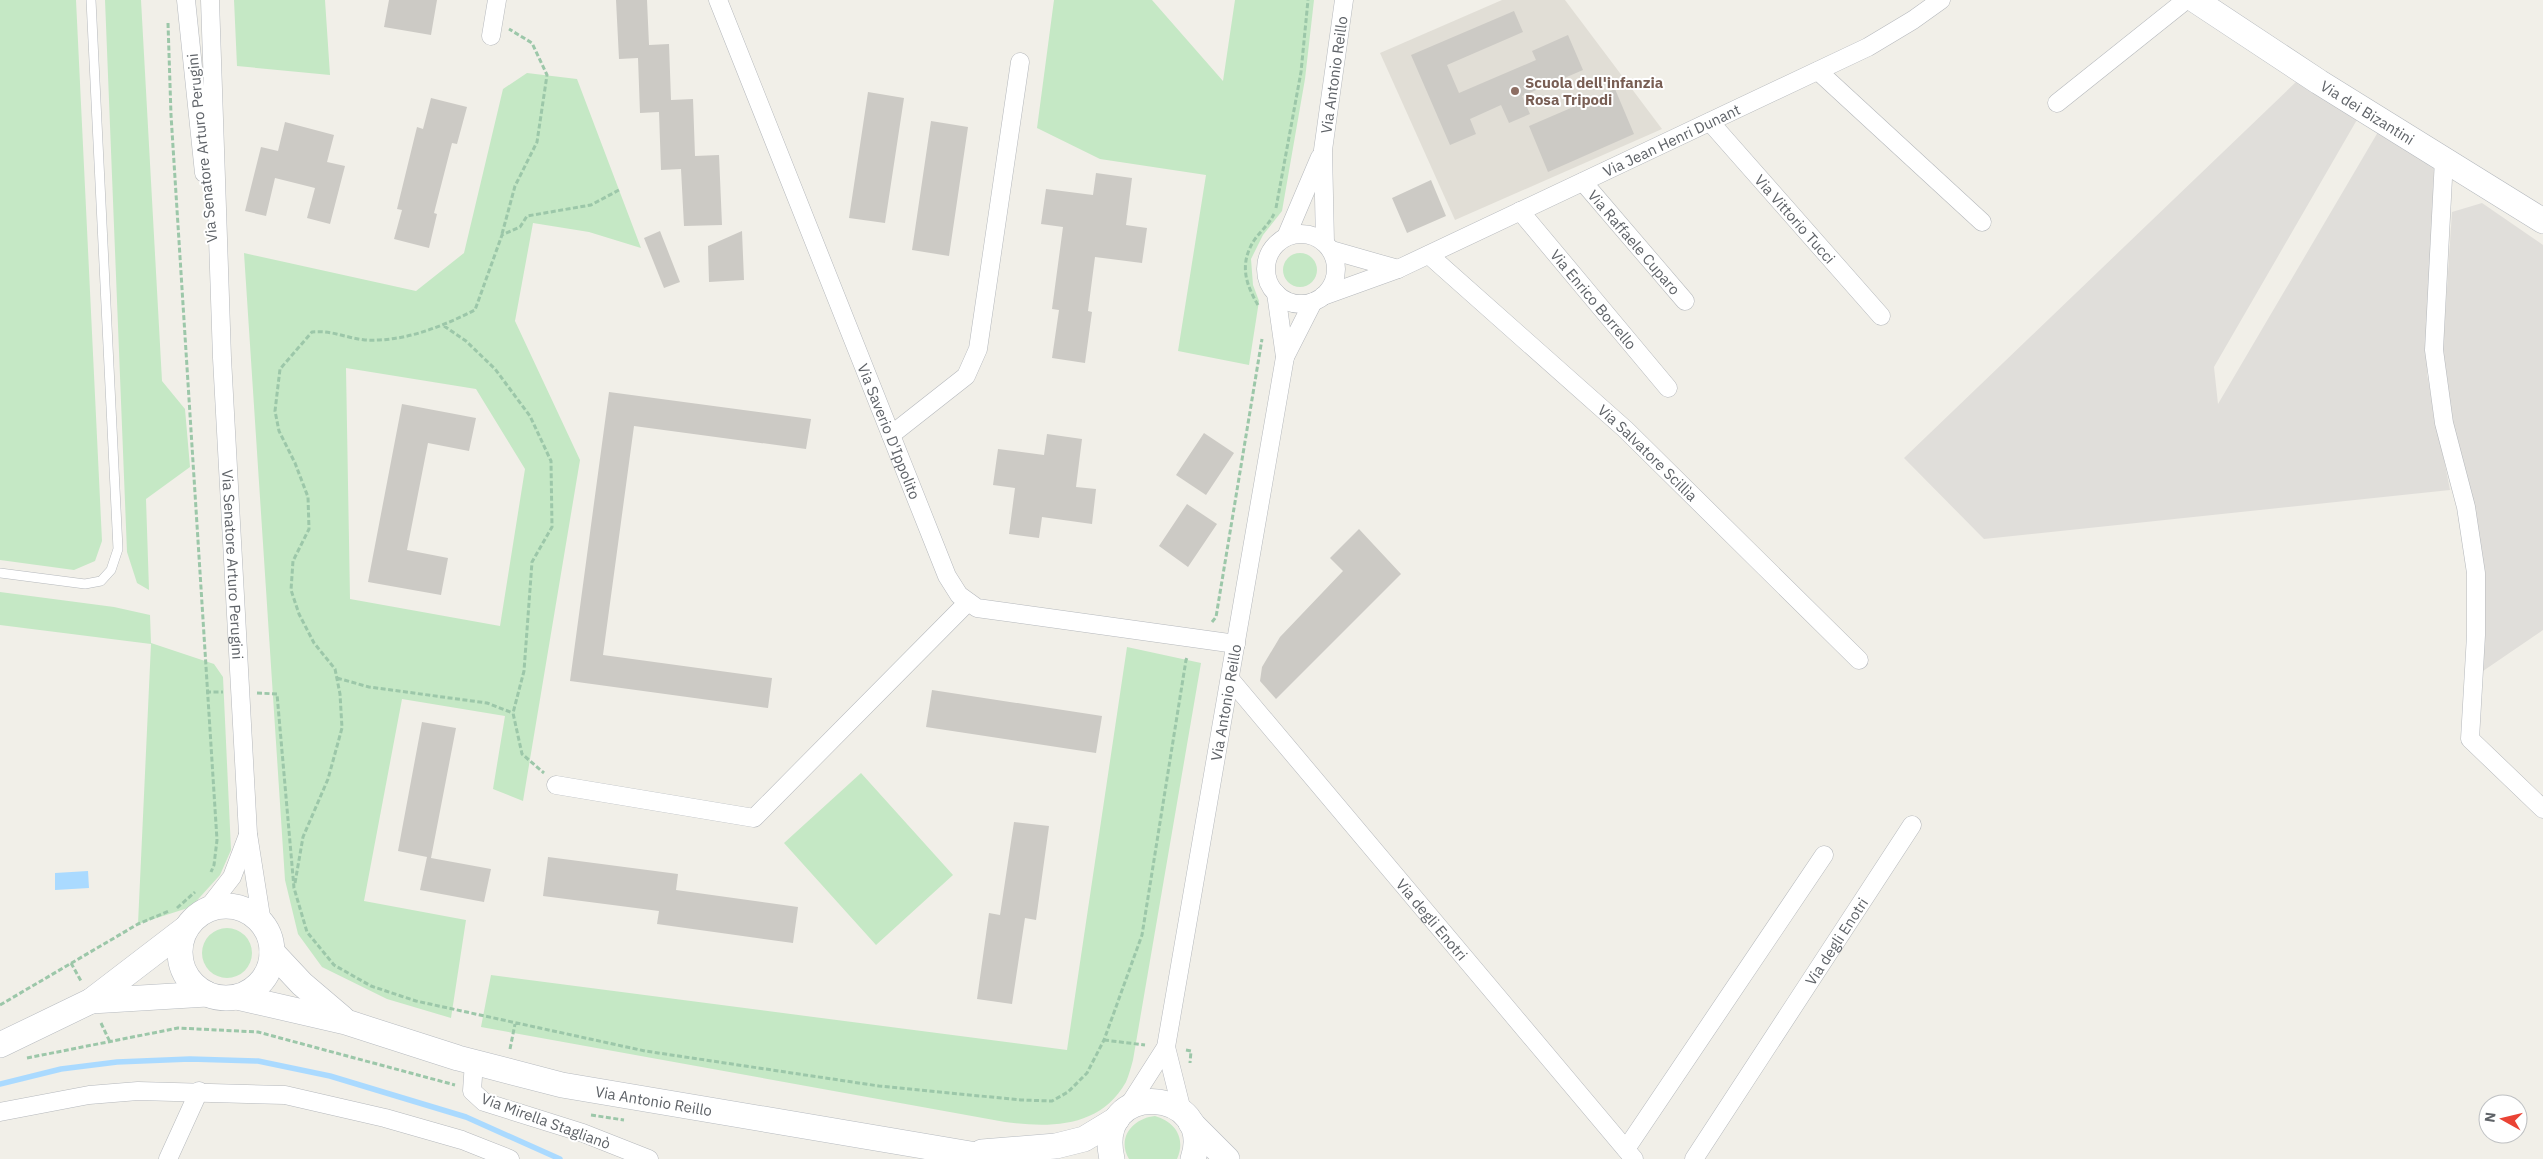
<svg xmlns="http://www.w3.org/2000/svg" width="2543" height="1159" font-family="'IBM Plex Sans',sans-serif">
<rect width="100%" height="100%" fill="#f1efe8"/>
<path fill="#e0deda" d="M2297,81l61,37 -144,249 4,37 160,-272 56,36 -7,206 23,116 -466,49 -80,-81z
M2482,203l61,42v385l-60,41v-98l-32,-155 -8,-70 9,-136z"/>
<path fill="#e1ded6" d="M1502,0h63l97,129 -207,91 -75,-167z"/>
<path fill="#c5e8c5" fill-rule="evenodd" d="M0,0h76l26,541 -7,20 -21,9 -74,-10z
M105,0h36l21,381 23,28 5,58 -44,32 3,91 -12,-7 -10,-31z
M234,0h91l5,75 -93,-9z
M1054,0h98l71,81 12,-81h79l-9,79 -23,132 -19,24 -12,24 2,26 6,16 -10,64 -71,-14 28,-176 -106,-16 -63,-31z
M527,73l50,6 64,169 -52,-16 -56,-9 -18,98 65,139 -57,341 -30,-12 12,-73 -103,-17 -38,202 102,19 -15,98 -64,-19 -65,-32 -24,-33 -13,-54 -41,-627 172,38 48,-38 39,-164zM346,368l130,21 49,80 -25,157 -150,-27z
M1283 270a17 17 0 1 1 34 0a17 17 0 1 1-34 0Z
M0,592l114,15 36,8 1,28 63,21 9,13 8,173 -11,25 -29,32 -53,17 13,-280 -151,-19z
M1127,647l74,16 -68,397c-2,7 -4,15 -7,22 -26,46 -76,46 -121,40l-524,-95 10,-52 576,75z
M861,773l92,102 -77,70 -92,-102z
M202 953a25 25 0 1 1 50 0a25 25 0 1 1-50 0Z
M1155,1116c21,6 31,23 22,43h-48c-13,-22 5,-41 26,-43z"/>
<path fill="#aadaff" d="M88,871l1,17 -34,2v-17z"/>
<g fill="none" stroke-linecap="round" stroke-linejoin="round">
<path stroke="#aadaff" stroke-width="5.5" d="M0,1084l61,-15 56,-7 73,-3 68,2 72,15 136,41 94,42"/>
</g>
<path fill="#cccac5" d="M389,0h48l-6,35 -47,-8z
M616,0h31l2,45 20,-1 2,56 22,-1 2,57 24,-1 3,70 -38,1 -3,-57 -20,1 -2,-58 -19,1 -2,-55 -19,1z
M1514,11l9,21 -76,33 12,28 77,-33 -4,-9 36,-16 15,35 -61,26 8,18 -21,9 -8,-18 -31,14 6,15 -26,11 -39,-90z
M1615,89l19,45 -86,38 -19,-46z
M868,92l36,6 -19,125 -36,-5z
M431,98l36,9 -10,37 -5,-1 -18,70 3,1 -8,34 -35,-9 8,-29 -5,-1 20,-82 6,2z
M931,121l37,6 -19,129 -37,-6z
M285,122l49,13 -7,27 18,4 -15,58 -23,-6 8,-30 -40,-10 -9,38 -21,-5 16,-64 17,4z
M1096,173l36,5 -6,47 21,3 -5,35 -47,-6 -7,54 4,1 -7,51 -33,-5 7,-48 -7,-1 11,-82 -22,-3 5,-35 47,6z
M1431,180l15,36 -39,17 -15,-35z
M660,231l20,51 -16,6 -20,-50z
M742,231l2,49 -35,2 -1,-36z
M609,392l202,27 -5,30 -172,-23 -31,229 169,23 -4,30 -198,-27z
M402,404l74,14 -7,33 -41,-8 -21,107 41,8 -7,37 -73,-13z
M1204,433l30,20 -28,42 -30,-20z
M1047,434l35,5 -6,48 20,2 -4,35 -50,-7 -3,21 -30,-4 6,-46 -22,-3 5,-36 46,6z
M1187,504l30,20 -29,43 -29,-21z
M1359,529l42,45 -125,125 -16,-18 2,-14 18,-30 63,-66 -13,-13z
M932,690l170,26 -6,37 -170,-26z
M422,722l34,6 -25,130 60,11 -7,33 -64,-12 7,-33 -29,-6z
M1014,822l35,4 -13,94 -11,-2 -13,86 -35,-5 12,-86 11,2z
M548,857l130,17 -2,16 122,17 -5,36 -136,-19 2,-13 -116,-15z"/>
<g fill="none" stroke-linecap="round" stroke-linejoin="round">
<defs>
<path id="lane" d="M0,573l85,11 16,-3 10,-11 7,-21 -27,-549"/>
<g id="street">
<path d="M186,0l18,173"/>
<path id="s1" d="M210,0l12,358 26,476 14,89"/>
<path id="s2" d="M718,0l229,576 12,19 18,13 259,36"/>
<path d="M491,36l6,-36"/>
<path d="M1818,71l164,151"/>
<path d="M2057,103l129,-103"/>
<path id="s3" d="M1710,122l171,194"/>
<path d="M2444,159l-10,191 10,73 22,84 10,66v62l-6,104 73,70"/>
<path id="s4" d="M1583,182l102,119"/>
<path id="s5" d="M1520,211l148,177"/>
<circle cx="1301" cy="269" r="35"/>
<path d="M1286,237l34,-80"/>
<path id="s6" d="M1325,243l-2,-93 21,-150"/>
<path d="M1331,250l67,19"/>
<path id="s7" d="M1429,255l196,174 234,231"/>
<path id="s8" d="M1323,296l75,-27 470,-222 45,-27 28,-20"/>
<path d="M1285,357l28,-55"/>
<path d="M891,435l75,-59 12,-27 42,-287"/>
<path id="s9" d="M1230,679l404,480"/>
<path d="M556,785l198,33 214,-216"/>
<path d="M207,909l25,-32 16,-42"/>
<path d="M1166,1047l16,64"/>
<path d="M474,1062l-2,29 12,11 99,31 66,26"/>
<path id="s10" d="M1127,1108l39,-61 119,-690 -9,-64"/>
<path d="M0,1112l89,-17 49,-4 147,4 100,23 77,22 48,19"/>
<path d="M1626,1149l198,-294"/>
<path d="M168,1159l31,-68"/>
<path id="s11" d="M1694,1159l218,-334"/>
</g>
<g id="secondary">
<path id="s12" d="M2195,0l124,82 224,139"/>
<circle cx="226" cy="952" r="46"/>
<path d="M272,952l30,32 40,34"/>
<path id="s13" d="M237,997l109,25 112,36 104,27 438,74"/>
<path d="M91,1001l116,-7"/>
<path d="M0,1045l91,-44 94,-72"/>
<path d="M1191,1123l36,36"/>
<path d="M982,1152l74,-6 28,-7 33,-20"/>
<path d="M1112,1159c-19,-82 105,-71 81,0"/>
</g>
</defs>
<use href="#lane" stroke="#b5b8bc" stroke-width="10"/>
<use href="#street" stroke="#b5b8bc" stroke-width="19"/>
<use href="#secondary" stroke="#b6babf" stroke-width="26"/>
<path stroke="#9cc7a9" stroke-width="3" stroke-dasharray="5 2.5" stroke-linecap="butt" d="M168,23l3,92 46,725 -3,25 -3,7
M1276,208l25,-136 7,-72
M502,234l13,-48 22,-44 10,-67 -15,-32 -23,-14
M1258,305c-13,-22 -19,-42 -3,-66 6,-8 14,-15 19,-25
M444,326l22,15 29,28 35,47 21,45 1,66 -20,35 -8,109 -11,42 9,41 22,19
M1212,622l4,-5 46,-278
M337,678l32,9 118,16 26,10
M206,692h17
M257,693l20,1 17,194 13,44 27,33 37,21 45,15 229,50 234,35 142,14 31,1 16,-9 19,-19 17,-33 38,-105 44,-275 2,-4
M295,883l8,-46 25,-58 14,-51 -2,-34 -5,-25 -21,-26 -15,-29 -8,-24 2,-29 16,-32 -1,-32 -13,-34 -16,-32 -4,-20 5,-42 32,-37c20,-2 34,6 53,8 39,2 76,-13 110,-30l27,-75 18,-8 7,-11 64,-11 28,-15
M177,908l18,-16
M71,963l10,18
M0,1005l138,-81 31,-13
M101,1023l9,19
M1104,1040l41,5
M510,1049l5,-25
M1186,1050l5,1 -1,12
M27,1058l151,-30 80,4 197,53
M591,1115l33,5"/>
<use href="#lane" stroke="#fff" stroke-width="9"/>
<use href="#street" stroke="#fff" stroke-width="18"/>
<use href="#secondary" stroke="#fff" stroke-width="25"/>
</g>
<circle fill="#8d6e63" stroke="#fff" stroke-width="2" cx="1515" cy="91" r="5"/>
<g text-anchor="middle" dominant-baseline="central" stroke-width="4" stroke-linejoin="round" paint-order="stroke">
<g font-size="15" fill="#5f6368" stroke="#fff">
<text stroke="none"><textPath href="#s6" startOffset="169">Via Antonio Reillo</textPath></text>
<text stroke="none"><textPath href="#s12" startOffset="206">Via dei Bizantini</textPath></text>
<text stroke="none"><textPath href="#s8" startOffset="382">Via Jean Henri Dunant</textPath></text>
<text transform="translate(202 148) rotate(-96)">Via Senatore Arturo Perugini</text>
<text stroke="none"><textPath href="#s3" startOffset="129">Via Vittorio Tucci</textPath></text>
<text stroke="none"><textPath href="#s4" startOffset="79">Via Raffaele Cuparo</textPath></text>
<text stroke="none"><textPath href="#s5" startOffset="115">Via Enrico Borrello</textPath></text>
<text stroke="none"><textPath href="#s2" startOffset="464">Via Saverio D'Ippolito</textPath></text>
<text stroke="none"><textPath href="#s7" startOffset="295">Via Salvatore Scillìa</textPath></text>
<text stroke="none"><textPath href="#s1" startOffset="565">Via Senatore Arturo Perugini</textPath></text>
<text stroke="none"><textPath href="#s10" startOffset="422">Via Antonio Reillo</textPath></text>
<text stroke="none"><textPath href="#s9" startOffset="314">Via degli Enotri</textPath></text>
<text stroke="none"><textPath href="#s11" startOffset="260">Via degli Enotri</textPath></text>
<text stroke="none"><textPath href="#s13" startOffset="430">Via Antonio Reillo</textPath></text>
<text transform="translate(546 1121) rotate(20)">Via Mirella Staglianò</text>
</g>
<g font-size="15" font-weight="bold" fill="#785e54" stroke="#fff" text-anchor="start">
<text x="1525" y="82">Scuola dell'infanzia<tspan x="1525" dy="17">Rosa Tripodi</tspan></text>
</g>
</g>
<g transform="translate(2503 1119) rotate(278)"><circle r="24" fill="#ffffff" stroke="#bfc1c3"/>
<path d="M0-4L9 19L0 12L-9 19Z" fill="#ea4335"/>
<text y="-8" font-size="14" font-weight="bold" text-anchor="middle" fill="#5f6368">N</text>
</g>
</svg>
